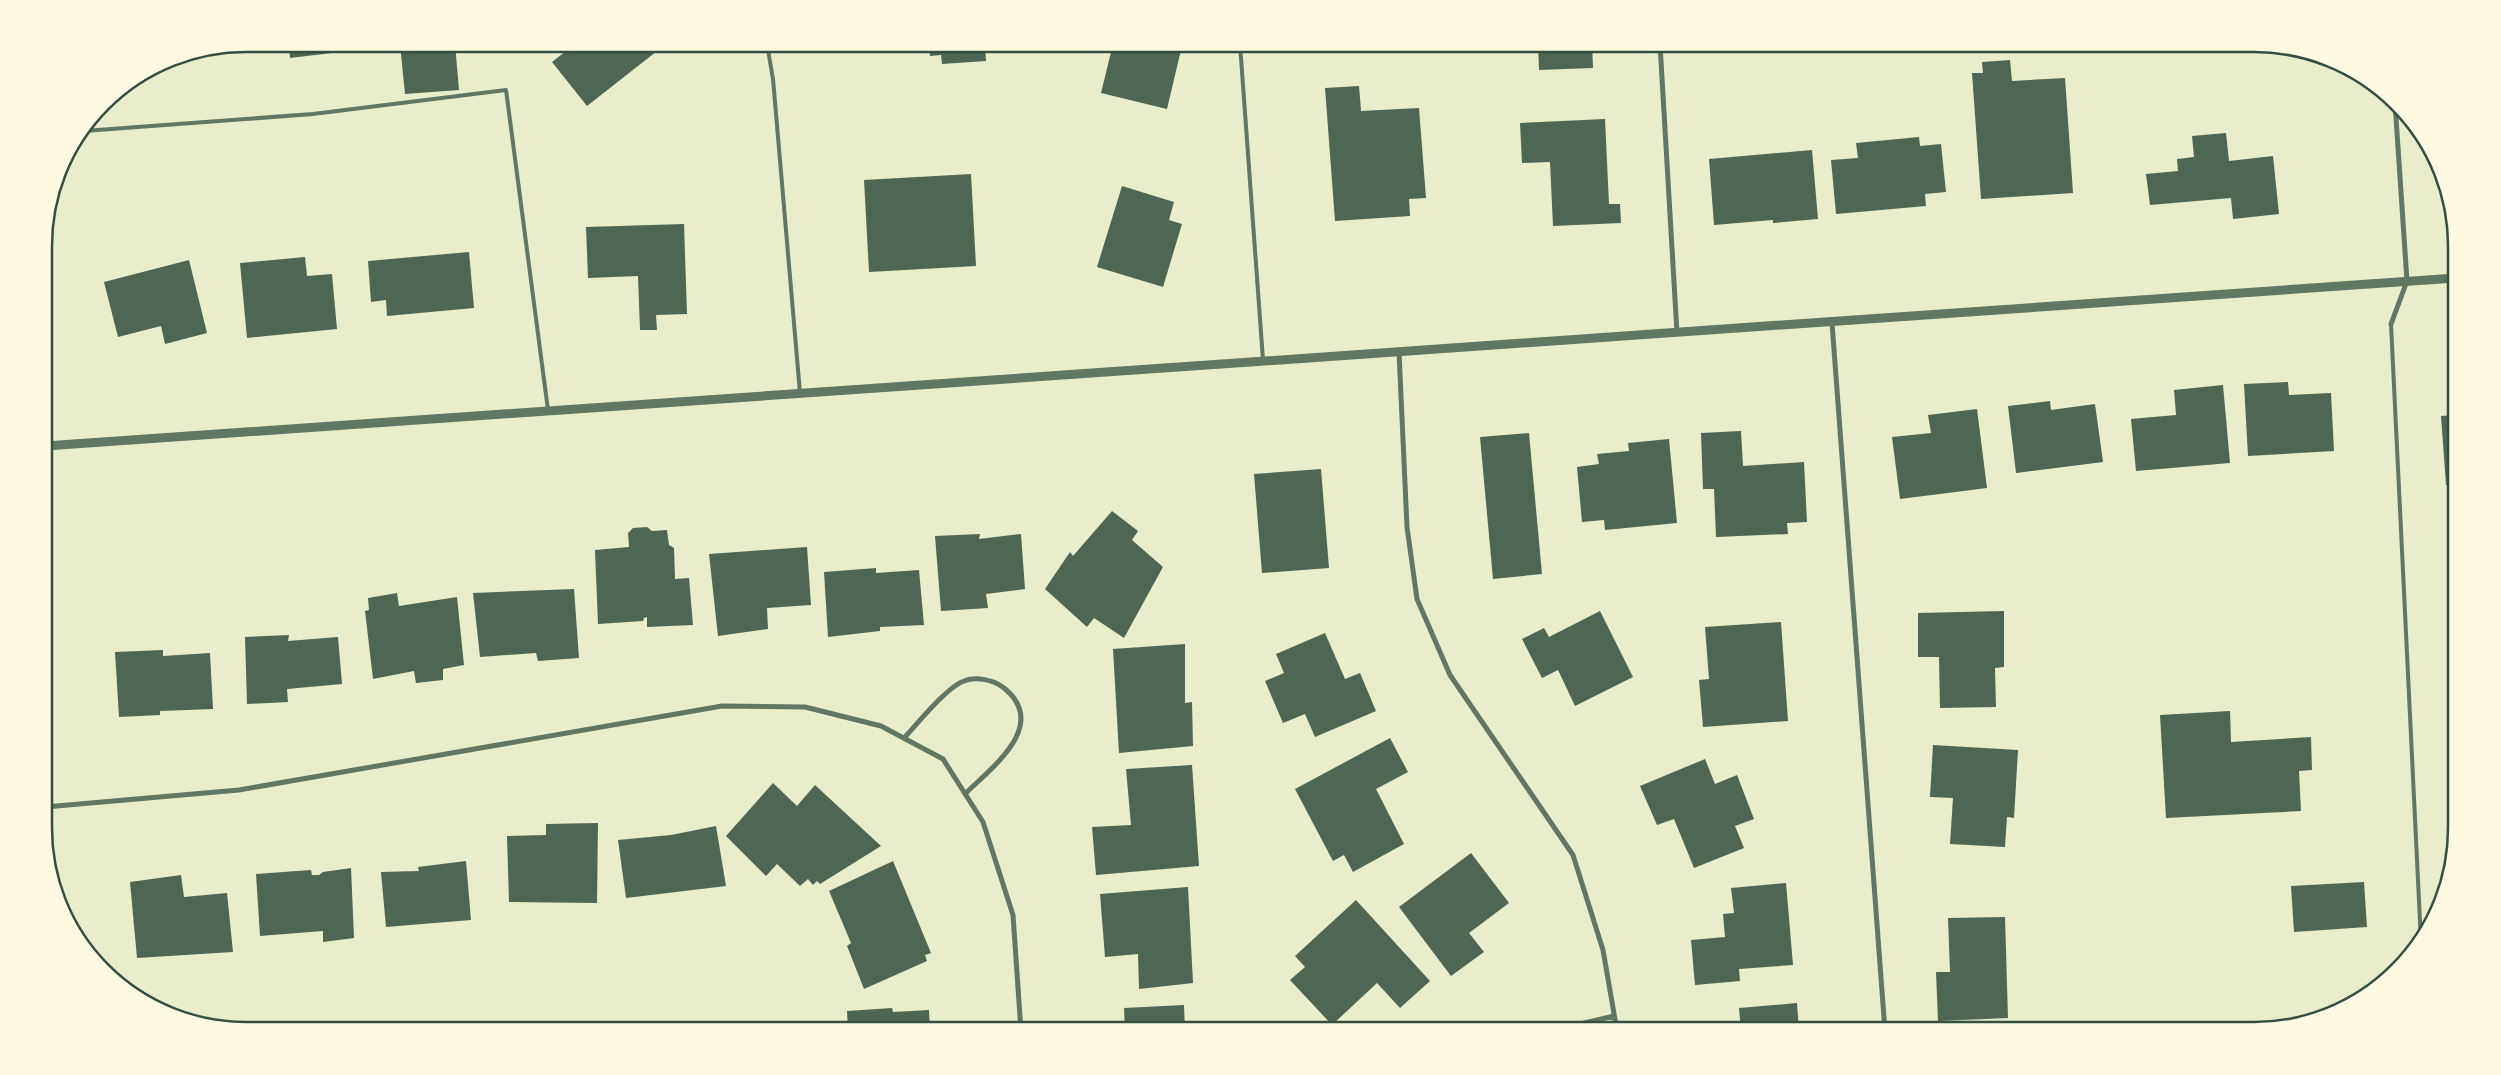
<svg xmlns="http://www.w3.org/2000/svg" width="2501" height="1075" font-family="'Golos Text',sans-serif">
<rect width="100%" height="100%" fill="#e9edc9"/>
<path fill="#4f6655" d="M289,44h42l1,9 -42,5z
M400,44h55l4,46 -54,4z
M575,44h91l-79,62 -35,-44z
M929,44h56l1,17 -44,3 -1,-9 -11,1z
M1113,44h56v3l12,3 -14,59 -66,-16z
M1538,44h54l1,24 -54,2z
M1721,44h47v1l-47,3z
M2010,60l2,21 53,-3 8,115 -92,6 -9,-126h11l-1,-11z
M1359,86l2,25 58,-3 7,90 -17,1 1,17 -75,5 -10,-133z
M1605,119l4,85h11l1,19 -68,3 -3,-64 -28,1 -2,-40z
M2226,133l3,28 44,-5 6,58 -46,5 -2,-21 -81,7 -4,-31 32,-3 -1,-12 17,-2 -2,-21z
M1919,137l1,9 21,-2 5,48 -21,2 1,12 -90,8 -5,-54 27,-2 -2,-15z
M1812,150l6,69 -45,4v-3l-59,5 -5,-66z
M971,174l5,92 -107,6 -5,-92z
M1122,186l52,16 -5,18 13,4 -19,63 -66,-20z
M684,224l3,90 -31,1 1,15h-17l-2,-54 -50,2 -2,-51z
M469,252l5,56 -87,8 -1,-16 -15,2 -3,-41z
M305,257l2,19 25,-2 5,55 -90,9 -7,-75z
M189,260l18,73 -42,11 -4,-18 -43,11 -14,-55z
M2288,382l1,13 42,-2 3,58 -86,5 -4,-72z
M2223,385l7,78 -94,8 -5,-52 45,-4 -2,-25z
M2050,401l1,9 44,-6 8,58 -87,11 -8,-67z
M1977,409l10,79 -87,11 -8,-62 39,-4 -3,-18z
M2456,415v69l-10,1 -5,-69z
M1741,431l2,35 61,-4 3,60 -20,1 1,11 -72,3 -2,-48h-11l-2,-56z
M1529,433l13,141 -49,5 -13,-142z
M1669,439l8,84 -72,7 -1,-10 -22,2 -5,-55 22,-3 -2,-10 32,-3 -1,-8z
M1321,469l8,99 -67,5 -8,-99z
M1112,511l26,20 -6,9 31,27 -39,71 -30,-20 -7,9 -42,-38 25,-37 3,4z
M647,527l5,4 15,-1 2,15 5,3 1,31 14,-1 4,47 -46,2v-10l-3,1 -1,3 -45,3 -3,-74 34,-3 -1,-14 5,-5z
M980,534l-1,5 42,-5 4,55 -39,5 2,14 -47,3 -6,-75z
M807,547l4,58 -44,3 1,21 -50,7 -9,-82z
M876,568v5l43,-3 5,55 -44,2v4l-52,6 -4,-65z
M574,589l5,69 -41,3 -2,-8 -56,4 -7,-64z
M397,593l2,13 58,-9 7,68 -21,4v11l-27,3 -2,-12 -41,8 -8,-68 4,-1 -1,-12z
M1600,611l33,66 -58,29 -17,-36 -16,8 -20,-39 22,-11 5,9z
M2004,611v56l-9,1 1,39 -56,1 -1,-51h-21v-44z
M1781,622l7,99 -85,6 -4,-47 10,-1 -4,-52z
M1325,633l20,46 15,-6 16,38 -61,26 -10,-23 -22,9 -18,-42 19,-8 -8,-19z
M289,635l-1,6 50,-4 4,47 -55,5 1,13 -41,2 -2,-67z
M1185,644v59l7,-1 1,44 -74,7 -6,-104z
M163,650v6l47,-3 3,56 -53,2v4l-41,2 -4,-65z
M2230,711l1,31 80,-5 1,33 -13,1 2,40 -135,7 -6,-103z
M1390,738l18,34 -32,17 28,55 -51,28 -9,-17 -11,6 -38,-72z
M1933,745l85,5 -4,68 -7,-1 -2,30 -55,-3 3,-46 -23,-1z
M1705,759l10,25 22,-9 17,44 -19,7 9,22 -50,20 -20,-49 -17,6 -17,-39z
M1192,765l7,101 -103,9 -4,-48 39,-2 -5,-56z
M773,783l24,23 18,-21 66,61 -61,38 -3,-3 -4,4 -5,-6 -8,7 -23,-22 -11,12 -40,-40z
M598,823l-1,80 -88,-1 -2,-66 39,-1v-11z
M716,826l10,60 -100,12 -8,-58 53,-5z
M1471,853l38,50 -40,30 15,19 -33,24 -52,-69z
M466,861l5,59 -85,7 -5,-55 38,-1 -1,-4z
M893,861l38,92 -6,2 2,6 -63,28 -17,-43 4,-3 -22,-52z
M351,868l3,70 -31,4v-11l-63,5 -4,-62 55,-4 1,5h7l4,-3z
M181,875l3,22 43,-4 6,59 -96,6 -7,-76z
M2364,882l3,45 -73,5 -3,-46z
M1786,883l7,82 -54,4 1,12 -45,4 -4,-45 34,-3 -2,-23 11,-1 -3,-25z
M1188,887l5,96 -54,6 -1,-35 -33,3 -5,-63z
M1356,900l74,81 -30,27 -23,-25 -45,42 -42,-45 15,-13 -10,-11z
M2005,917l3,101 -70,3 -2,-49h14l-2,-54z
M1797,1003l2,28h-58l-2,-23z
M1184,1005l1,26h-60l-1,-23z
M892,1008l1,4 36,-2 1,21h-82l-1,-20z"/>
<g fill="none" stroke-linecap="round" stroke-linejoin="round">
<path stroke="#617663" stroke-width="4" d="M767,44l6,35 27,314
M1240,44l23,316
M84,131l229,-17 193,-24 42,320
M2391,324l30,618"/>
<path stroke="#617663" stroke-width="5" d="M1660,44l17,289
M1832,323l53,708
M2391,324l16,-43 -12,-178
M1399,352l8,175 10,72 33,76 123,180 30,95 14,81
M904,738c13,-14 43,-51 60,-57 12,-5 30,-1 40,7 46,37 -13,80 -39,106
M45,807l194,-17 483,-84 83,1 76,19 62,33 40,63 30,93 8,116
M1550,1031l64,-15"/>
<path stroke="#617663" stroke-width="9" d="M45,446l2411,-168"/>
<path stroke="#344e41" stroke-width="10" d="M45,820l4,48"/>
</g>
<path d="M0 0H2501V1075H0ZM246 52H2254A194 194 0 0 1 2448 246V828A194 194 0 0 1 2254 1022H246A194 194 0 0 1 52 828V246A194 194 0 0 1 246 52Z" fill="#fefae0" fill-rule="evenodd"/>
<path fill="none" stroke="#344e41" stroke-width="2.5" d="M246 52H2254A194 194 0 0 1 2448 246V828A194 194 0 0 1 2254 1022H246A194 194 0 0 1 52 828V246A194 194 0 0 1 246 52Z"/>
</svg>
